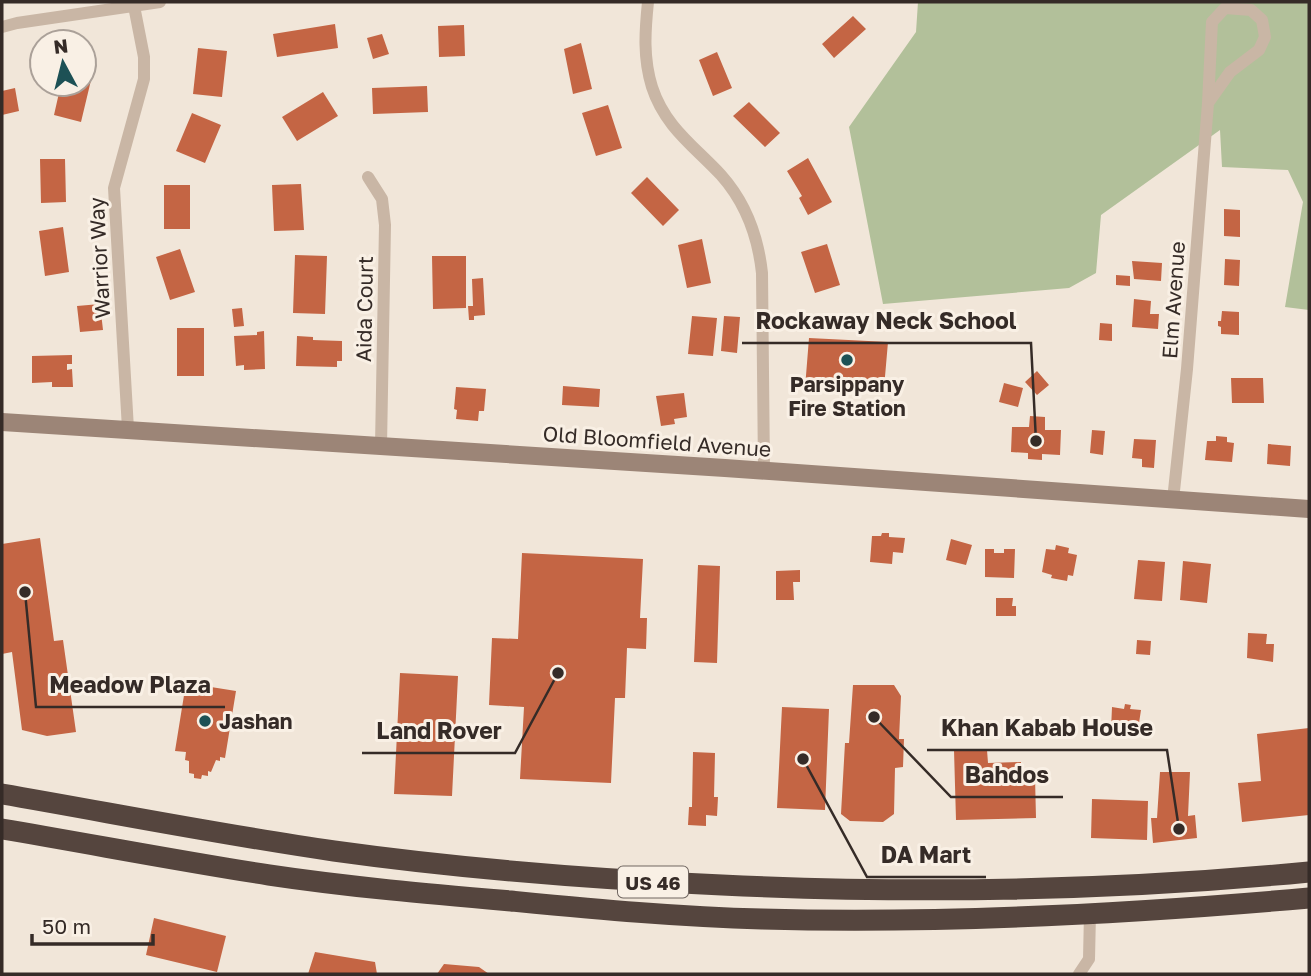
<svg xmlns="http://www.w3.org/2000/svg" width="1311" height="976" font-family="'Golos Text',sans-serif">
<rect width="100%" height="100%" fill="#f1e6d9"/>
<path fill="#b2c09a" d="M918,2h391v308l-24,-3 18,-105 -15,-32 -66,-3 -2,-37 -119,85 -5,58 -27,15 -186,16 -34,-177 67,-95z"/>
<path fill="#c46544" d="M853,16l13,13 -32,29 -12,-14z
M335,24l3,24 -61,9 -4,-23z
M464,25l1,31 -26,1 -1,-31z
M382,34l7,20 -16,5 -6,-21z
M581,43l11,46 -19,5 -9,-45z
M198,48l29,3 -5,46 -29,-3z
M717,52l15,36 -19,8 -14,-36z
M84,74l8,2 -11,46 -27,-7 7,-31h23z
M427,86l1,26 -55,2 -1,-26z
M15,88l4,23 -17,4v-24z
M323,92l15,24 -41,25 -15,-24z
M749,102l31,31 -15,14 -32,-31z
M608,105l14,43 -26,8 -14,-43z
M192,113l29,12 -16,38 -29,-12z
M808,158l24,44 -24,13 -9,-17 3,-2 -15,-25z
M40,159h25l1,43 -25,1z
M647,177l32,33 -16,16 -32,-33z
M301,184l3,46 -30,1 -2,-46z
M164,185h26v44h-26z
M1224,209l16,1v27l-16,-1z
M63,227l6,45 -24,4 -6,-45z
M702,239l9,44 -24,5 -9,-43z
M827,244l13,41 -25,8 -14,-41z
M180,249l15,43 -25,8 -14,-43z
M295,255l32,1 -2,58 -32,-1z
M432,256h34v52l-33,1z
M1225,259l15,1 -1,26 -15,-1z
M1132,261l30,2 -1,18 -27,-2z
M1116,275l14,1v10l-14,-1z
M483,278l2,37 -11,1v4h-5l-1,-14h5l-1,-27z
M1134,299l17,2 -1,13h9l-1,15 -26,-2z
M100,304l3,26 -23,2 -3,-26z
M242,308l2,18 -10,1 -2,-18z
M1222,311l17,1v23l-18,-1v-7l-3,-1v-5h3z
M692,316l25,2 -4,38 -25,-2z
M724,316l16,1 -3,36 -16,-2z
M1100,323l12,1v17l-13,-1z
M177,328h27v48h-27z
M264,331l1,38 -21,1v-5l-8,1 -2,-30 23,-1v-3z
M297,336l16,1v3l29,1v20h-5v6l-41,-1z
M809,338l79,4 -4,46 -33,-3 1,-6 -11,-1 -1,11 -35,-1z
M72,355v9h-5v6l5,-1 1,18h-21v-5l-20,1v-27z
M1037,371l12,14 -12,10 -12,-13z
M1231,378h32l1,25h-32z
M1004,383l19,5 -5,19 -19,-5z
M563,386l37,3 -1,18 -37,-2z
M456,387l30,2 -2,22h-5l-1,10 -22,-2 1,-9 -3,-1z
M684,393l3,24 -13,2 1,5 -14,2 -5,-30z
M1030,416l15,1v13h16l-1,25 -18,-1v6l-14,-1v-6l-17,-1 1,-25h17z
M1092,430l13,1 -2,24 -13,-2z
M1216,436l11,1v5l7,1 -2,19 -27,-2 2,-19h9z
M1134,439l22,1 -2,28 -12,-1v-8l-10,-1z
M1268,444l23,2 -1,20 -23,-2z
M882,533h7v4l16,1 -2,15 -10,-1 -1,12 -22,-2 2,-26h9z
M40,538l14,103 9,-1 13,92 -29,4 -25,-6 -10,-78 -10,2v-110z
M951,539l21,6 -6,20 -20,-5z
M1056,545l13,3 -1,5 9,2 -4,21 -5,-1 -1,6 -16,-3 1,-3 -10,-3 4,-23 9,1z
M985,549h9v4h10v-4h11l-1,29 -29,-1z
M522,553l121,6 -3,59h7l-1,31 -19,-1 -2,50h-10l-4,85 -91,-4 4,-72 -35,-2 3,-67 26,1z
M1138,560l27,2 -3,39 -28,-2z
M1183,561l28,3 -4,39 -27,-3z
M698,565l22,1 -3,97 -23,-1z
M800,570v12h-7l1,18h-18v-29z
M996,598h17l-1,8h4v10h-20z
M1248,633l19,1 -1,10h8l-1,18 -26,-4z
M1137,640l14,1 -1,14 -14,-1z
M400,673l58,3 -6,120 -58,-2z
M186,683l50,8 -11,67 -5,-1v4l-4,-1 -5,12 -3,-1v5l-6,-1 -1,4 -7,-1v-4l-5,-1v-12l-4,-1 1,-8 -11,-1z
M853,685h41l7,11 -2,43h5l-1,28 -8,1 -1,46 -11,8 -33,-1 -9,-7 4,-71h4z
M1125,704l6,1 -1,4 11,1 -2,13 -12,-1 -1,10 -15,-2 1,-23 12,2z
M782,707l47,2 -4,101 -48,-2z
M1309,728v87l-67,7 -4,-39 23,-2 -4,-47z
M954,750h33l1,13 33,-1v16l14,-1 1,41 -80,2z
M693,752l22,1 -1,44h4l-1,19 -11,-1v11l-18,-1 1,-18h3z
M1160,772h30l-2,44 7,-1 2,23 -44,5 -2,-25h6z
M1092,799l56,2 -1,39 -56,-2z
M154,918l72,18 -9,36 -71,-17z
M315,952l60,10 2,12h-69z
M444,964l35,3 10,7h-52z"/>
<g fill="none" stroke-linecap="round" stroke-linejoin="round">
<path stroke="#c9b6a5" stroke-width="12" d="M648,2c-3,29 -5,56 4,85 13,40 42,59 69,88 25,28 37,61 41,98l2,198
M2,27l15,-4 143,-21
M368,177l14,22 3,26 -4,221
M128,429l-14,-241 30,-109v-22l-10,-51
M1173,500l14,-131 21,-266 4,-81 13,-14 26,2 11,10 3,17 -6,13 -29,22 -22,31
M1079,974l10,-15 1,-46"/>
<path stroke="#9c8577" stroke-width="18" d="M2,422l723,46 584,41"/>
<path stroke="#55453e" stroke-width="21" d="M2,794c110,19 221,41 332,57 129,18 258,28 388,34 196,9 392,6 587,-13
M2,829c89,15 177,32 267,46 80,12 161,19 242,26 84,8 167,16 251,18 182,5 366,-5 547,-21"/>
</g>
<g fill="#1d5155" stroke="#f9f0e5" stroke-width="2.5">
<circle cx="847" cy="360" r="7"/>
<circle cx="205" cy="721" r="7"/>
</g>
<g text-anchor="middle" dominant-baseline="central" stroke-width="6" stroke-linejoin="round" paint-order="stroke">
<rect fill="#f9f0e5" stroke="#706660" stroke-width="2" x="618" y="866.5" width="70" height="31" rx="5"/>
<g font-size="19" font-weight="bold" fill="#352b27">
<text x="653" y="882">US 46</text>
</g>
<g font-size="21" fill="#352b27" stroke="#f9f0e5">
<text transform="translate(99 258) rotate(-93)">Warrior Way</text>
<text transform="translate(1173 300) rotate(-86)">Elm Avenue</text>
<text transform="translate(364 309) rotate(-89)">Aida Court</text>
<text transform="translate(657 441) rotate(4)">Old Bloomfield Avenue</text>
</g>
<g font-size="21" font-weight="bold" fill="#352b27" stroke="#f9f0e5">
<text x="847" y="384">Parsippany<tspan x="847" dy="24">Fire Station</tspan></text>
<text x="219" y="721" text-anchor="start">Jashan</text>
</g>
</g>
<path fill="none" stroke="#352b27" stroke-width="2.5" d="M1036 441L1031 343H742M25 592L36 707H225M1179 829L1167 750H927M558 673L515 753H362M874 717L951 797H1063M803 759L867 877H986"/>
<g fill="#352b27" stroke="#f9f0e5" stroke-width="2.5">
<circle cx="1036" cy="441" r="7"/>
<circle cx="25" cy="592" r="7"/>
<circle cx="1179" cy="829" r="7"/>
<circle cx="558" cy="673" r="7"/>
<circle cx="874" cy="717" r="7"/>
<circle cx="803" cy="759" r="7"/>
</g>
<g font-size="23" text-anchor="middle" font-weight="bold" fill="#352b27" stroke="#f9f0e5" stroke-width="6" stroke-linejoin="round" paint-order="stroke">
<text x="886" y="329">Rockaway Neck School</text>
<text x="130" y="693">Meadow Plaza</text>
<text x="1047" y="736">Khan Kabab House</text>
<text x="439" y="739">Land Rover</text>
<text x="1007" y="783">Bahdos</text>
<text x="926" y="863">DA Mart</text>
</g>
<rect width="1311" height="976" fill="none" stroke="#352b27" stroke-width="7"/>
<g transform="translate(63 63) rotate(353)"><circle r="33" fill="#f9f0e5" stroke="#aba199" stroke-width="2"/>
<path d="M0-5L12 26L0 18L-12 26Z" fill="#1d5155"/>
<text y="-10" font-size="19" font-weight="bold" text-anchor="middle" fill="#352b27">N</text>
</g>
<path d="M32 934v10h121v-10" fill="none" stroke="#352b27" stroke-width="3.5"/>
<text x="42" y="934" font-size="21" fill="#352b27" stroke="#f9f0e5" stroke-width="5" paint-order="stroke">50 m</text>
</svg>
